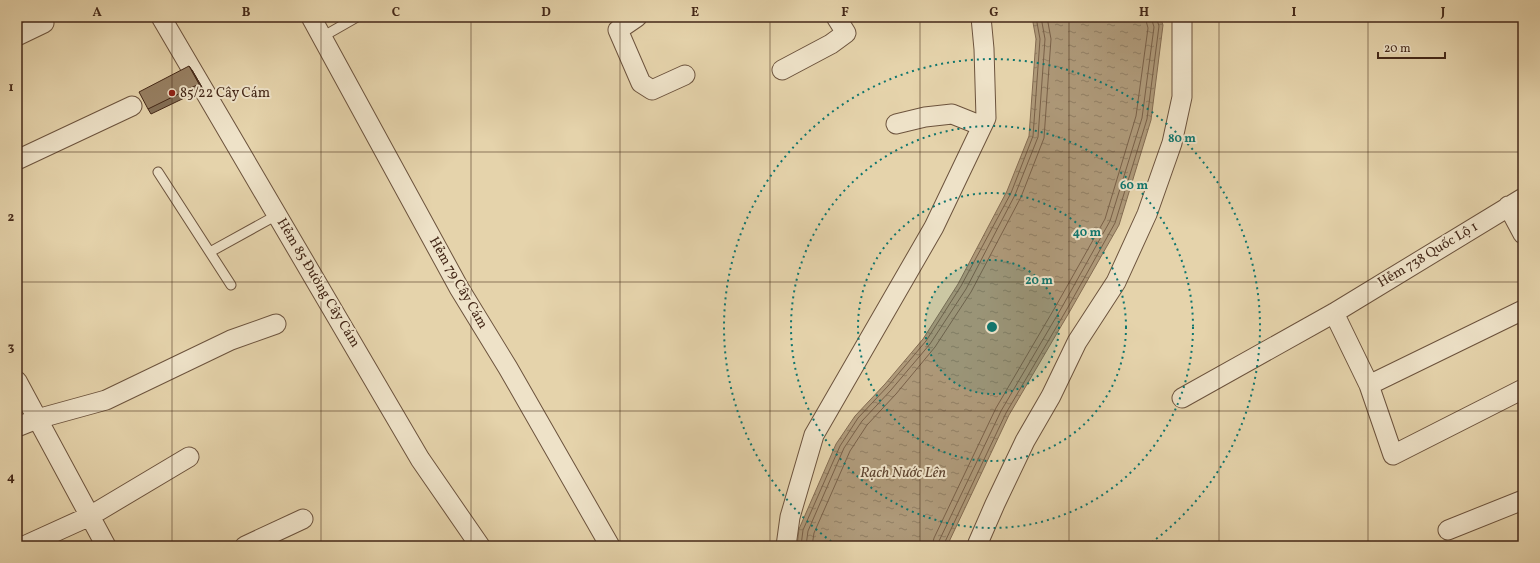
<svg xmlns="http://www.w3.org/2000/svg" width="1540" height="563" font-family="Vollkorn,serif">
<defs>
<pattern id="water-ripples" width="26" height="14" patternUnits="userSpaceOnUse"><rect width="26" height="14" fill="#ae9979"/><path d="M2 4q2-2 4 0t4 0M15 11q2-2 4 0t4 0" fill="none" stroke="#8f7d62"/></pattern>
</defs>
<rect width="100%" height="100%" fill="#e5d3ab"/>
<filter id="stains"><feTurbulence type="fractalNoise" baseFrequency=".005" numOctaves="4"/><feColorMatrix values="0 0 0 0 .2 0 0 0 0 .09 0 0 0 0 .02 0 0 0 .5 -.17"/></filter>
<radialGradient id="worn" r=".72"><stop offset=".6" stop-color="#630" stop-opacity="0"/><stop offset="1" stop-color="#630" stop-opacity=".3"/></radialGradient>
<path fill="url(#water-ripples)" stroke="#846c52" d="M1032,17h128l3,8 -12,95 -32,105 -49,86 -61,104 -62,131h-150l2,-17 37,-85 19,-28 30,-32 38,-45 35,-55 49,-93 22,-55 7,-97z"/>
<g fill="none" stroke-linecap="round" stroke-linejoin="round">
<path stroke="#796048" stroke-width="1" d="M801,546l2,-16 37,-84 18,-28 30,-32 38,-45 35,-55 50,-93 22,-57 7,-97 -4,-22
M806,546l2,-15 36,-83 18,-27 29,-31 39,-46 36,-55 49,-94 23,-58 7,-98 -4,-22
M812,546l2,-13 36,-82 17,-26 29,-31 39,-47 36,-55 50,-95 23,-59 7,-99 -4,-22
M932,546l2,-8 62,-130 61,-104 48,-85 31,-103 12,-88 -3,-11
M938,546l1,-5 62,-130 61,-104 48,-86 32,-103 12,-91 -3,-10
M943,546l63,-133 61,-104 48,-86 32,-104 12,-93 -3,-9"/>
<defs>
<path id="service" d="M322,37l35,-20
M158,172l73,113
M210,252l67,-37"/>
<path id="minor" d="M161,17l259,442 60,87
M311,17l148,271 49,80 102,178
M637,17l-19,13 23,53 11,7 33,-15
M17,36l27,-13
M782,70l49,-26 15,-11 -10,-16
M896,124l29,-7 27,-3 30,12
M17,160l115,-54
M1508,206l15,28
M1334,313l35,72 24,70 130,-66
M17,381l89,165
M1369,385l154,-75
M1182,398l152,-85 189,-115
M17,427l20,-8 69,-19 125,-60 45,-16
M1448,530l75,-30
M24,546l66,-30 99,-59
M245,546l58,-27
M786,546l4,-29 24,-82 120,-208 52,-109 -2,-69 -3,-32
M978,546v-3l17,-39 30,-63 26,-45 26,-54 39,-60 31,-68 25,-71 10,-46v-80"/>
</defs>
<use href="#service" stroke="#6c533d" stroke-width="11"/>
<use href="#minor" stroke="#6c533d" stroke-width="21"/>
<use href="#service" stroke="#eee2c8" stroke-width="9"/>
<use href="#minor" stroke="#eee2c8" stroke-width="19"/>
</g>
<path fill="#836f56" stroke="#442818" d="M192,70l11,19 -52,25 -3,-5z"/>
<path fill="#6a5a46" stroke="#442818" d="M189,66l3,4 11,19 -4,-5z"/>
<path fill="#988164" stroke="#442818" d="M189,66l10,18 -51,25 -9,-17z"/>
<path fill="none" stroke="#442818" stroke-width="1" stroke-opacity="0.55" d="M172,17v529M321,17v529M471,17v529M620,17v529M770,17v529M920,17v529M1069,17v529M1219,17v529M1368,17v529M17,152h1506M17,282h1506M17,411h1506"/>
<circle cx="992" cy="327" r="67" fill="#0f766e" fill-opacity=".12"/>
<g fill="none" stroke="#0f766e" stroke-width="2" stroke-dasharray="2 4">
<circle cx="992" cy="327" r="67"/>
<circle cx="992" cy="327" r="134"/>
<circle cx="992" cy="327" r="201"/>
<path d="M836 545A268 268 0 1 1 1148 545"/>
</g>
<circle fill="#8f2418" stroke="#eee2c8" stroke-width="1.5" cx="172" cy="93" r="4"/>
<g text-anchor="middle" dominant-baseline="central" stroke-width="4" stroke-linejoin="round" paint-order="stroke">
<g font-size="14" fill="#442818" stroke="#eee2c8" text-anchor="start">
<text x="180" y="93">85/22 Cây Cám</text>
</g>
<g font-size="14" fill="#442818" stroke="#eee2c8">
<text transform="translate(1428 255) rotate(-31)">Hẻm 738 Quốc Lộ 1</text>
<text transform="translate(318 283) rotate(59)">Hẻm 85 Đường Cây Cám</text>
<text transform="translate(458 283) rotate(60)">Hẻm 79 Cây Cám</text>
</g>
<g font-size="15" font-style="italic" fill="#5e4430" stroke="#eee2c8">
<text x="903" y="473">Rạch Nước Lên</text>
</g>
</g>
<circle cx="992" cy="327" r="6" fill="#0f766e" stroke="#eee2c8" stroke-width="2"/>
<g font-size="12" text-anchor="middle" font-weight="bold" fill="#0f766e" stroke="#eee2c8" stroke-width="4" stroke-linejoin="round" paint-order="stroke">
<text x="1182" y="142">80 m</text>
<text x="1134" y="189">60 m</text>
<text x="1087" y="236">40 m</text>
<text x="1039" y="284">20 m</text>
</g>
<rect width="1540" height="563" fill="none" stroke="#e5d3ab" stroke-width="44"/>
<path d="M1378 52v6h67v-6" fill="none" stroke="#442818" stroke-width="2"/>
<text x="1384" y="52" font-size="12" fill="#442818" stroke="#eee2c8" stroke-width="3" paint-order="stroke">20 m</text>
<rect x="22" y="22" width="1496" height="519" fill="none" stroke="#442818" stroke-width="1.5"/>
<g font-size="13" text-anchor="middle" font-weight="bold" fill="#442818">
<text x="97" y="16">A</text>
<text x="246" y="16">B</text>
<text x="396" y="16">C</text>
<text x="546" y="16">D</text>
<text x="695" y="16">E</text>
<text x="845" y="16">F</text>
<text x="994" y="16">G</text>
<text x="1144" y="16">H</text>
<text x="1294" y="16">I</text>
<text x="1443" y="16">J</text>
<text x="11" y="91">1</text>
<text x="11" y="221">2</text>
<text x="11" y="351">3</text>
<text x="11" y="481">4</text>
</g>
<rect width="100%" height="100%" filter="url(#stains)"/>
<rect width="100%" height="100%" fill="url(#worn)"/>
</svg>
